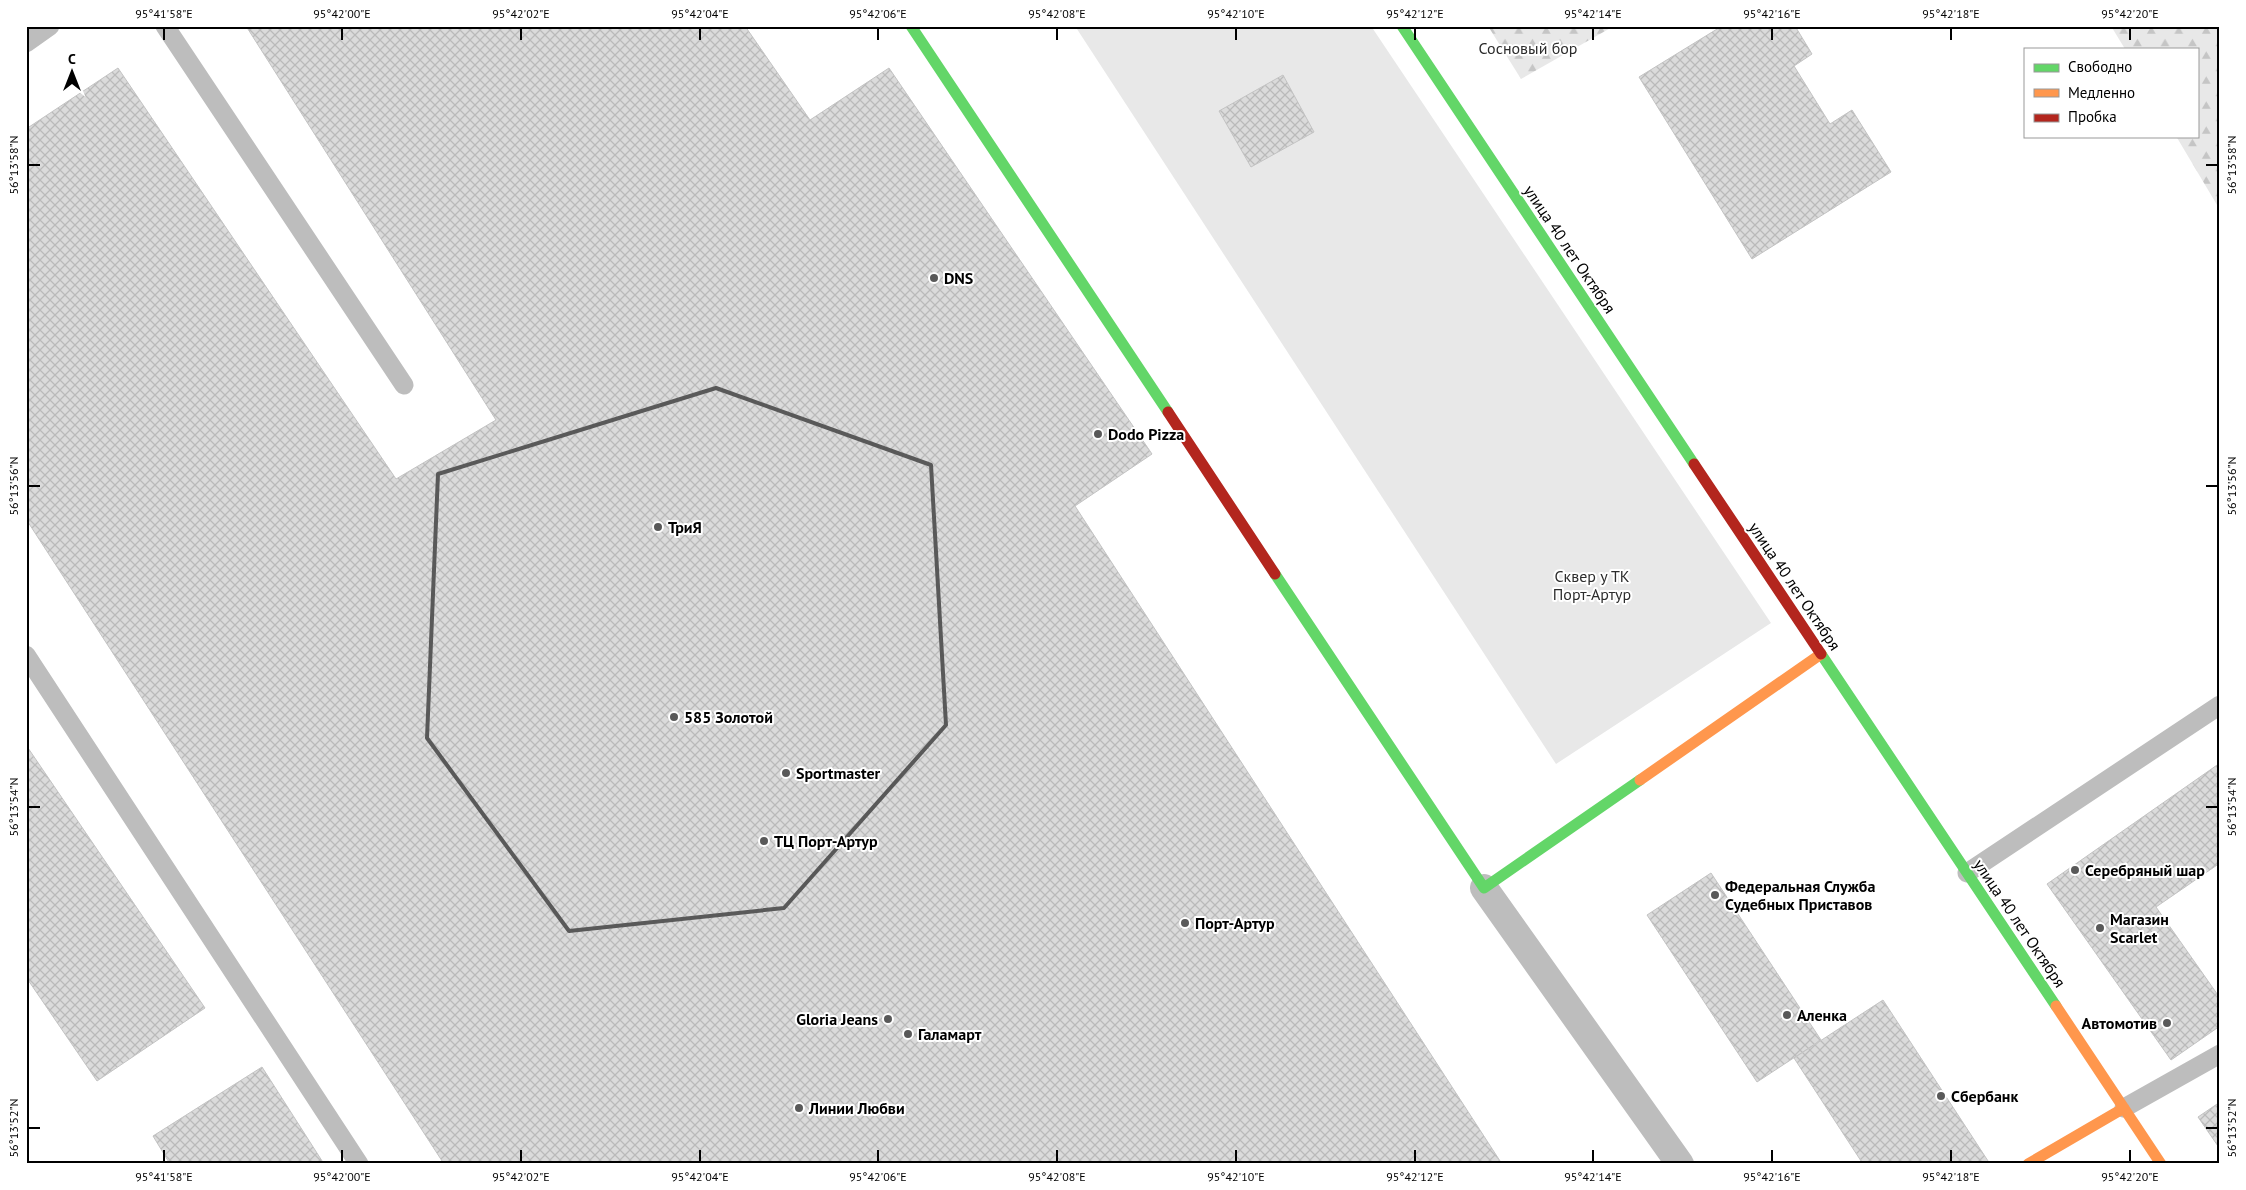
<svg xmlns="http://www.w3.org/2000/svg" width="2246" height="1190" font-family="'PT Sans',sans-serif">
<defs>
<pattern id="forest-firs" width="22" height="20" patternUnits="userSpaceOnUse" patternTransform="scale(1.25)"><rect width="22" height="20" fill="#e8e8e8"/><path d="M5 1l3.5 6h-7zM16 11l3.5 6h-7z" fill="#c5c5c5"/></pattern>
<pattern id="building-cross-hatch" width="8" height="8" patternUnits="userSpaceOnUse" patternTransform="scale(1.25)"><rect width="8" height="8" fill="#dbdbdb"/><path d="M0 0l8 8M0 8l8-8" fill="none" stroke="#bababa"/></pattern>
</defs>
<rect width="100%" height="100%" fill="#fff"/>
<path fill="url(#forest-firs)" d="M1488,26h126l-93,53z
M2111,26h109v184l-44,-74h21v-87h-72z"/>
<path fill="#e8e8e8" d="M1075,26h296l400,597 -215,141z"/>
<path fill="url(#building-cross-hatch)" stroke="#c3c3c3" d="M246,26h499l65,94 79,-52 263,386 -77,52 427,658h-1058l-418,-645v-390l92,-61 278,411 100,-59z
M1722,26h73l17,28 -18,12 36,58 22,-14 39,62 -139,87 -113,-182z
M1283,75l31,57 -63,35 -32,-56z
M26,745l179,263 -108,73 -71,-104z
M2220,763v100l-64,44 64,91v28l-49,34 -124,-176z
M1711,873l110,167 -64,42 -110,-167z
M1883,1000l107,164h-127l-69,-106z
M262,1067l62,97h-154l-17,-28z
M2220,1102v47l-22,-32z"/>
<g fill="none" stroke-linecap="round" stroke-linejoin="round">
<path stroke="#bdbdbd" stroke-width="19" d="M165,26l239,359
M26,43l24,-17
M26,655l333,509
M1967,873l253,-168
M2124,1108l96,-54"/>
<path stroke="#bdbdbd" stroke-width="28" d="M1484,888l196,276"/>
<path stroke="#63d668" stroke-width="11" d="M911,26l257,386
M1402,26l292,438
M1275,574l209,314 156,-108
M1821,654l235,352"/>
<path stroke="#ff974d" stroke-width="11" d="M1640,780l181,-126
M2056,1006l105,158
M2028,1164l96,-56"/>
<path stroke="#b3261e" stroke-width="11" d="M1168,412l107,162
M1694,464l127,190"/>
</g>
<path fill="none" stroke="#595959" stroke-width="4" stroke-linejoin="round" d="M716,388l215,77 15,260 -162,183 -215,23 -142,-193 11,-264z"/>
<path fill="none" stroke="#000" stroke-width="2" d="M164,28v12M342,28v12M521,28v12M700,28v12M878,28v12M1057,28v12M1236,28v12M1415,28v12M1593,28v12M1772,28v12M1951,28v12M2130,28v12M28,165h12M2206,165h12M28,486h12M2206,486h12M28,807h12M2206,807h12M28,1128h12M2206,1128h12M164,1150v12M342,1150v12M521,1150v12M700,1150v12M878,1150v12M1057,1150v12M1236,1150v12M1415,1150v12M1593,1150v12M1772,1150v12M1951,1150v12M2130,1150v12"/>
<g fill="#595959" stroke="#fff" stroke-width="2">
<circle cx="934" cy="278" r="5"/>
<circle cx="1098" cy="434" r="5"/>
<circle cx="658" cy="527" r="5"/>
<circle cx="674" cy="717" r="5"/>
<circle cx="786" cy="773" r="5"/>
<circle cx="764" cy="841" r="5"/>
<circle cx="2075" cy="870" r="5"/>
<circle cx="1715" cy="895" r="5"/>
<circle cx="1185" cy="923" r="5"/>
<circle cx="2100" cy="928" r="5"/>
<circle cx="1787" cy="1015" r="5"/>
<circle cx="888" cy="1019" r="5"/>
<circle cx="2167" cy="1023" r="5"/>
<circle cx="908" cy="1034" r="5"/>
<circle cx="1941" cy="1096" r="5"/>
<circle cx="799" cy="1108" r="5"/>
</g>
<g text-anchor="middle" dominant-baseline="central" stroke-width="4" stroke-linejoin="round" paint-order="stroke">
<g font-size="16" fill="#2c2c2c" stroke="#fff">
<text x="1528" y="48">Сосновый бор</text>
<text x="1592" y="576">Сквер у ТК<tspan x="1592" dy="18">Порт-Артур</tspan></text>
</g>
<g font-size="16" fill="#000" stroke="#fff">
<text transform="translate(1570 249) rotate(56)">улица 40 лет Октября</text>
<text transform="translate(1795 586) rotate(56)">улица 40 лет Октября</text>
<text transform="translate(2020 923) rotate(56)">улица 40 лет Октября</text>
</g>
<g font-size="16" font-weight="bold" fill="#000" stroke="#fff" text-anchor="start">
<text x="944" y="278">DNS</text>
<text x="1108" y="434">Dodo Pizza</text>
<text x="668" y="527">ТриЯ</text>
<text x="684" y="717">585 Золотой</text>
<text x="796" y="773">Sportmaster</text>
<text x="774" y="841">ТЦ Порт-Артур</text>
<text x="2085" y="870">Серебряный шар</text>
<text x="1725" y="886">Федеральная Служба<tspan x="1725" dy="18">Судебных Приставов</tspan></text>
<text x="2110" y="919">Магазин<tspan x="2110" dy="18">Scarlet</tspan></text>
<text x="1195" y="923">Порт-Артур</text>
<text x="1797" y="1015">Аленка</text>
<text x="878" y="1019" text-anchor="end">Gloria Jeans</text>
<text x="2157" y="1023" text-anchor="end">Автомотив</text>
<text x="918" y="1034">Галамарт</text>
<text x="1951" y="1096">Сбербанк</text>
<text x="809" y="1108">Линии Любви</text>
</g>
</g>
<rect width="2246" height="1190" fill="none" stroke="#ffffff" stroke-width="55"/>
<rect x="2024" y="48" width="175" height="90" fill="#ffffff" stroke="#999999"/>
<rect x="2034" y="64" width="25" height="8" fill="#63d668" stroke="#999999"/>
<text x="2068" y="72" font-size="15" fill="#000000">Свободно</text>
<rect x="2034" y="89" width="25" height="8" fill="#ff974d" stroke="#999999"/>
<text x="2068" y="98" font-size="15" fill="#000000">Медленно</text>
<rect x="2034" y="114" width="25" height="8" fill="#b3261e" stroke="#999999"/>
<text x="2068" y="122" font-size="15" fill="#000000">Пробка</text>
<g transform="translate(72 72)" stroke="#ffffff" stroke-width="4" paint-order="stroke">
<path d="M0-4L9 19L0 12L-9 19Z" fill="#000000"/>
<text y="-8" font-size="14" font-weight="bold" text-anchor="middle" fill="#000000">С</text>
</g>
<rect x="28" y="28" width="2190" height="1134" fill="none" stroke="#000" stroke-width="2"/>
<g font-size="12" text-anchor="middle" fill="#000">
<text x="164" y="18">95°41'58"E</text>
<text x="342" y="18">95°42'00"E</text>
<text x="521" y="18">95°42'02"E</text>
<text x="700" y="18">95°42'04"E</text>
<text x="878" y="18">95°42'06"E</text>
<text x="1057" y="18">95°42'08"E</text>
<text x="1236" y="18">95°42'10"E</text>
<text x="1415" y="18">95°42'12"E</text>
<text x="1593" y="18">95°42'14"E</text>
<text x="1772" y="18">95°42'16"E</text>
<text x="1951" y="18">95°42'18"E</text>
<text x="2130" y="18">95°42'20"E</text>
<text transform="translate(14 165) rotate(-90)" y="4">56°13'58"N</text>
<text transform="translate(2232 165) rotate(-90)" y="4">56°13'58"N</text>
<text transform="translate(14 486) rotate(-90)" y="4">56°13'56"N</text>
<text transform="translate(2232 486) rotate(-90)" y="4">56°13'56"N</text>
<text transform="translate(14 807) rotate(-90)" y="4">56°13'54"N</text>
<text transform="translate(2232 807) rotate(-90)" y="4">56°13'54"N</text>
<text transform="translate(14 1128) rotate(-90)" y="4">56°13'52"N</text>
<text transform="translate(2232 1128) rotate(-90)" y="4">56°13'52"N</text>
<text x="164" y="1181">95°41'58"E</text>
<text x="342" y="1181">95°42'00"E</text>
<text x="521" y="1181">95°42'02"E</text>
<text x="700" y="1181">95°42'04"E</text>
<text x="878" y="1181">95°42'06"E</text>
<text x="1057" y="1181">95°42'08"E</text>
<text x="1236" y="1181">95°42'10"E</text>
<text x="1415" y="1181">95°42'12"E</text>
<text x="1593" y="1181">95°42'14"E</text>
<text x="1772" y="1181">95°42'16"E</text>
<text x="1951" y="1181">95°42'18"E</text>
<text x="2130" y="1181">95°42'20"E</text>
</g>
</svg>
